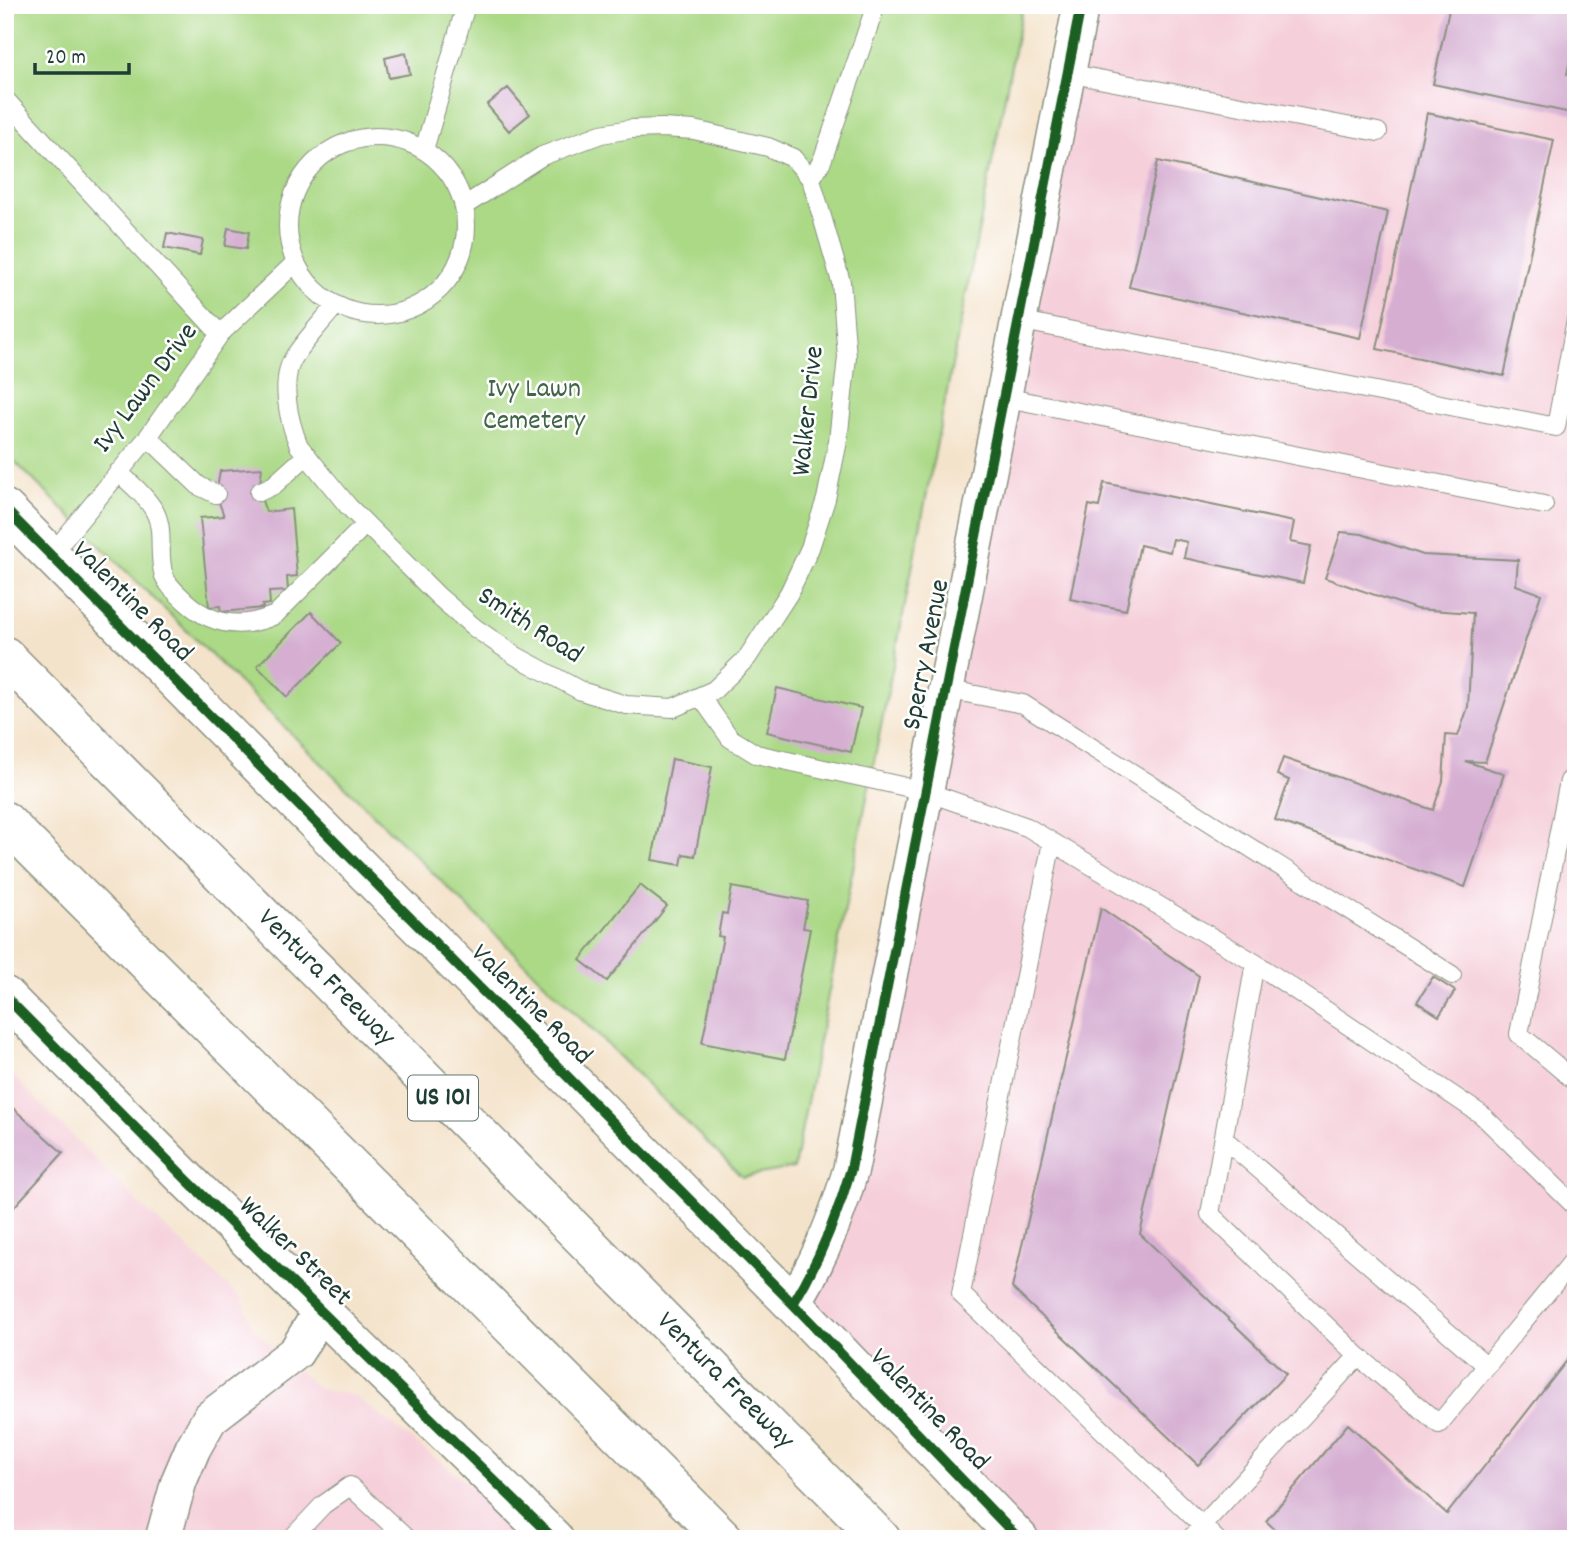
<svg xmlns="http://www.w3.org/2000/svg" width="1581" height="1544" font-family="Dekko,sans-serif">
<rect width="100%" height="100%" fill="#fff"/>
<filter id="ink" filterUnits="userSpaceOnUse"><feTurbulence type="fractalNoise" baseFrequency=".0143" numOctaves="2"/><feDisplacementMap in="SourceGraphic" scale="14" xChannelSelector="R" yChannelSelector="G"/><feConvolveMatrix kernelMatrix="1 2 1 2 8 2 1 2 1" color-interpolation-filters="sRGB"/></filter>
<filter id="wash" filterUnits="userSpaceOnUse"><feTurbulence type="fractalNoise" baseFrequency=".00686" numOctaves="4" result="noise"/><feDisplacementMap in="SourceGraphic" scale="28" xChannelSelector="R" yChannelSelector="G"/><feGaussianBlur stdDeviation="1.57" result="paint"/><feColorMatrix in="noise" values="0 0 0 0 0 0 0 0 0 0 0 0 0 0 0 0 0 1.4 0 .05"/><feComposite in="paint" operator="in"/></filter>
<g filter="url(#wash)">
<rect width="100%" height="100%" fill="#f4e3cb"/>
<path fill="#f5cfda" d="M1081,5h495v1534h-557l-226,-235 20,-34z
M5,1068l136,137 102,95 9,27 66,62 37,7 185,143h-535z"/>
<path fill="#abd986" stroke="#658b5d" stroke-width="2" d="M5,5h1018l-229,1163 -52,9 -737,-725z"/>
<g id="blocks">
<path fill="#d5aed2" d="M1450,5h126v26l-9,43 9,2v38l-143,-30z
M406,53l4,21 -21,4 -4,-20z
M508,88l22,26 -21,17 -22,-26z
M1427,113l127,27 -50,236 -127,-27z
M1158,161l230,51 -28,126 -231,-51z
M228,228l21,4 -3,17 -21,-3z
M167,233l36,7 -3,15 -36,-7z
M262,468l-3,24 7,20 25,-3 6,67 -10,1 1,14 -19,1 1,12 -8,1 1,3 -42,4 -1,-6 -11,1 -9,-89 24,-2 -8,-22 4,-23z
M1104,483l190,39 -4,20 21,4 -8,37 -119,-25 3,-16 -14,-3 -3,13 -30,-7 -14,65 -56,-11 19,-94 10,2z
M1341,532l21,2 61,21 95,5 -2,25 25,9 -56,168 -20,-1 39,13 -39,113 -190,-67 14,-40 -12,-5 6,-17 150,52 10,-29 3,-46 12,1 10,-29 5,-94 -57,-4 -91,-31z
M311,612l30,31 -54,54 -30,-31z
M777,688l84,20 -10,44 -84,-20z
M672,759l40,8 -17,89 -12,-2 -2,11 -29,-5z
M640,885l27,21 -60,75 -27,-21z
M732,887l76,14 -5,27 7,1 -25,130 -83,-16 21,-106 -5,-1 4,-23 5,1z
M1101,908l98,68 -59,258 146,140 -88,91 -186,-177z
M1433,977l22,14 -16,25 -22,-14z
M5,1101l58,52 -58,64z
M1576,1349v190h-291l-19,-18 82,-97 99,90z"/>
</g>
</g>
<g filter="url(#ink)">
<use href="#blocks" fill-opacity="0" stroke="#8a9080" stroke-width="2"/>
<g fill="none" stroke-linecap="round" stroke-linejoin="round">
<defs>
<path id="lane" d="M1067,73l311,59
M5,99l215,235
M288 226a89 89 0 1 1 178 0a89 89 0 1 1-178 0Z
M424,150l42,-145
M811,179l11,-18 54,-156
M335,306c-13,16 -29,33 -41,51 -15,23 -5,65 5,89l49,60 90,90 37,32 41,28 65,35 45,14 47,3 41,-18 33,-32 42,-65 21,-45 16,-49 12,-58 9,-84 -6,-75 -30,-103 -18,-21 -25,-11 -74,-17 -31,-2 -32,1 -30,5 -59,22 -78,50
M1018,320l538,107 20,-107
M1003,397l541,108
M148,437l51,49 17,8
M118,472c13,12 28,24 37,40 10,19 2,43 9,64 4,10 13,17 21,25 26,24 56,29 90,14l91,-91
M259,492l15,-7 33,-30
M51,555l97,-118 72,-103 75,-71
M945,689l78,15 429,271
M701,697l29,41 26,16 168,37 103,36 228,136 227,152 94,92
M1576,776l-7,5 -50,253 57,48
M1052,842l-91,452 255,245
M1255,963l-45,251 148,142
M1224,1139l263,227
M291,1539l32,-34 27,-19 57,53
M1190,1539l168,-183 81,68 137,-167"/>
<path id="street" d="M793,1304c26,-43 44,-87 58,-135l230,-1164
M163,1539l16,-58 14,-33 17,-30 86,-66 25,-41"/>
<path id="secondary" d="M5,509l788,795 226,235
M5,996l182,184 367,359"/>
<path id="highway" d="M5,656l876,883
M5,821l719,718"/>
</defs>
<use href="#lane" stroke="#8a9080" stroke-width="20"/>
<use href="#street" stroke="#8a9080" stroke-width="38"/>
<use href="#secondary" stroke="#8a9080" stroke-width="41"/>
<use href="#highway" stroke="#8a9080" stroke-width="41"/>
<use href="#lane" stroke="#fff" stroke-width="18"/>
<use href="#street" stroke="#fff" stroke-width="35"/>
<use href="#secondary" stroke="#fff" stroke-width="38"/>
<use href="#highway" stroke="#fff" stroke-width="38"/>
<defs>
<path id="cycleway" d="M5,509l788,795 226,235
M5,996l182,184 367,359
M793,1304c26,-43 44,-87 58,-135l230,-1164"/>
</defs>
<use href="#cycleway" stroke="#fff" stroke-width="15"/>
<use href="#cycleway" stroke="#1b5e20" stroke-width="10"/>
</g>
</g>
<g text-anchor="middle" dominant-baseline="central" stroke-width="5" stroke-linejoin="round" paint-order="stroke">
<rect fill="#fff" stroke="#627771" stroke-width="2" x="408" y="1075.5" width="70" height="45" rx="5"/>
<g font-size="26" font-weight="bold" fill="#1f3d34">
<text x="443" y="1098">US 101</text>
</g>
<g font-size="28" fill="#1f3d34" stroke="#fff">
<text transform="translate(147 389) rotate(-53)">Ivy Lawn Drive</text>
<text transform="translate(810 411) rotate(-84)">Walker Drive</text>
<text transform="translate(131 603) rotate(45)">Valentine Road</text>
<text transform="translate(529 627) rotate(33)">Smith Road</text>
<text transform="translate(928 655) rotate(-79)">Sperry Avenue</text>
<text transform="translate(325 979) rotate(45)">Ventura Freeway</text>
<text transform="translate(530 1006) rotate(45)">Valentine Road</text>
<text transform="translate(294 1253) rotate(44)">Walker Street</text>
<text transform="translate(724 1382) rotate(45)">Ventura Freeway</text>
<text transform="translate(928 1411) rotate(46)">Valentine Road</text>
</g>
<g font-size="28" fill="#426448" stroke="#fff">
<text x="534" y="391">Ivy Lawn<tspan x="534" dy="32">Cemetery</tspan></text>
</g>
</g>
<rect width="1581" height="1544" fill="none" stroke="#fff" stroke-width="28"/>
<path d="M35 63v10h94v-10" fill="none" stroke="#1f3d34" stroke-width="3.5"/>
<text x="46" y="63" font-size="21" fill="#1f3d34" stroke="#ffffff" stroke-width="5" paint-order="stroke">20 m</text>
</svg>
